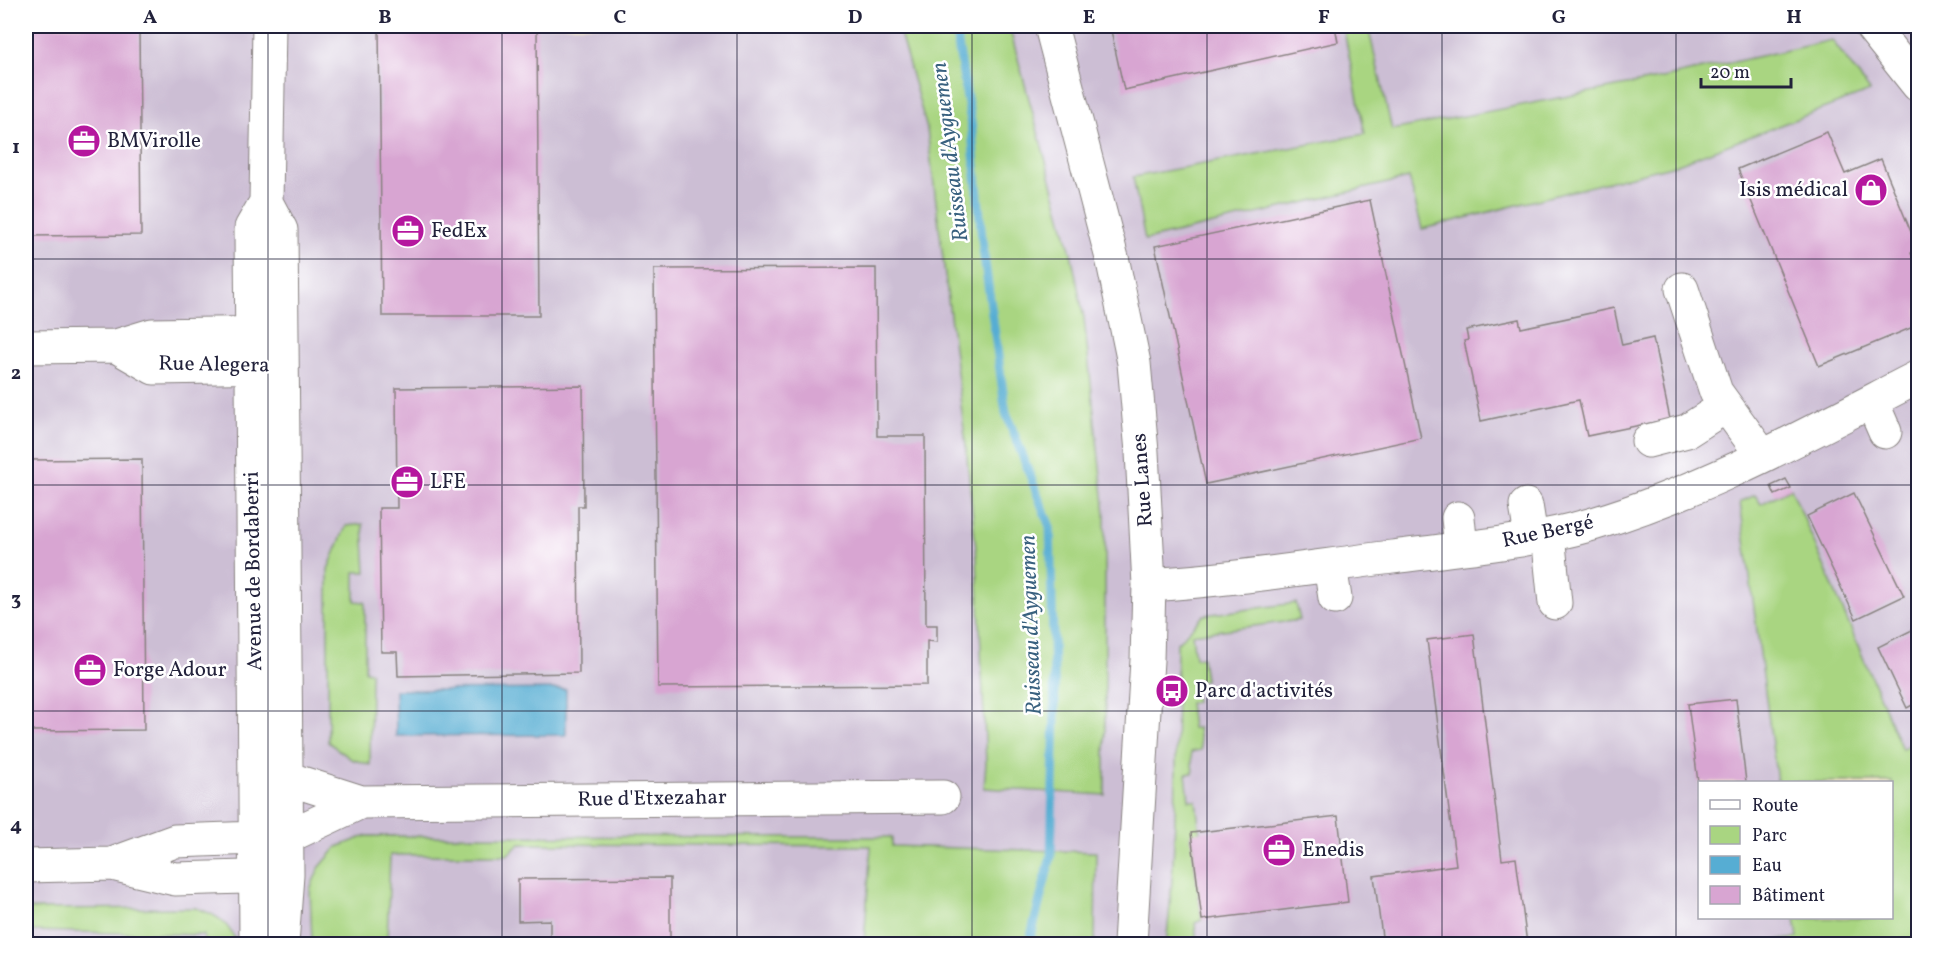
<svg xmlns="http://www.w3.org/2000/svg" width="1944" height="970" font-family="Vollkorn,serif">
<rect width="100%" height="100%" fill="#fff"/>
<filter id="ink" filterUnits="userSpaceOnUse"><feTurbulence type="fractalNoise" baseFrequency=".0167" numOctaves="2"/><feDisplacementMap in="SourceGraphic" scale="12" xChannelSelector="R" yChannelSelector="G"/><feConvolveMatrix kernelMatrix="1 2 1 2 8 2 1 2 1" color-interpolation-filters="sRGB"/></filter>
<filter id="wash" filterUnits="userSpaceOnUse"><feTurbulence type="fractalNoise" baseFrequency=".008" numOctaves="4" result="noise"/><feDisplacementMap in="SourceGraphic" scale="24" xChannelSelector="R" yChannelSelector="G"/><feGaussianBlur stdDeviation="1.35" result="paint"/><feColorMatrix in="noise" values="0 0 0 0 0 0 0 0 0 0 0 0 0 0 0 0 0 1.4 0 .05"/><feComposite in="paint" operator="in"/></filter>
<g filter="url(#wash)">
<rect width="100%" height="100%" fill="#efe2c4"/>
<path fill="#ccbed4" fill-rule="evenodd" d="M26,26h1892v918h-823l1,-91 -214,91h-856zM1700,782h192v136h-192z"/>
<path fill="#a9d581" stroke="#667c5e" stroke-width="1.5" d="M898,26h111l62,227 13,65 21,196v281l-121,-7 2,-25 -9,-204 -12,-122 -38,-308z
M1343,26h25l24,104 266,-51 174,-39 38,51 -195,74 -253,64 -13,-51 -264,62 -12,-63 232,-43z
M1791,488l111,261 16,-11v206h-170l50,-6 -3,-20h97v-136h-115l-37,-280 15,-7 6,9z
M363,524l3,48h-11v29l10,1v69l6,1 -1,93 -19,-6 -23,-17v-173l18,-43z
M1296,603l4,17 -108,14 3,24 7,-1 3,23 -12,2 3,20 -7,1 3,25h6l3,22 -10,2 2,21 -7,1 3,26h7l4,35 -9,-1 11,86 -7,3 2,21h-31c12,-100 10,-201 11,-301l27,-28z
M366,836l526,1v9l204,6 -1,92h-231l7,-98 -351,-2 -13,11h-117l-3,89h-75l-2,-55 9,-21 18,-21z
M196,908c22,7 33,15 41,36h-33v-9l-174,-4v-9h-4v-13z"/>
<path fill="#56add3" stroke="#3c6887" stroke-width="1.5" d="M566,689v46l-170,1 -1,-46z"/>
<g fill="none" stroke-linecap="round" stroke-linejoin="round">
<path stroke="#56add3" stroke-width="9" d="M955,26l16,96 12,127 23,164 44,114 5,185 -4,144 -22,88"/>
</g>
<g id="blocks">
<path fill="#d8a5d2" d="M26,26h113l2,209 -115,1z
M379,26h158l2,290h-157z
M1110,26h225l3,16 -214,48z
M1827,132l18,42 36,-15 37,90 -7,4 7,19v53l-99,41 -81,-197z
M1370,200l51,238 -215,46 -51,-238z
M876,268l1,168h48l1,189h11v17l-10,-1v44l-269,2 -4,-418z
M1614,308l8,37 31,-7 17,81 -83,17 -8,-36 -98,21 -17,-80 4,-1 -2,-10 53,-11 2,9z
M583,386l1,120h-6l1,167 -181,3 -1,-24h-16l-2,-144h18l-1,-120z
M142,459l2,271 -118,1v-271z
M1786,479l5,9 -16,7 -4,-9z
M1854,493l50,103 -48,23 -49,-103z
M1918,627v75l-11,6 -29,-61z
M1474,634l28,226 14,-2 11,86h-144l-9,-68 82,-11 -29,-225z
M1736,699l10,83h-48l-10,-78z
M1338,816l10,86 -146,18 -11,-87z
M670,878v66h-120v-24l-32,1v-42z"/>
</g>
</g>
<g filter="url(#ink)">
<use href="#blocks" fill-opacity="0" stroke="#888280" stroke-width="1.5"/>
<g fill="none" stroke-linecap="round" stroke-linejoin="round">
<defs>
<path id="minor" d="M269,26l-3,176 15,28 6,645 -5,69
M1051,26l62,236 21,101 8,89 7,133 -2,75 -17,284
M1871,26l47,59
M1682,289l34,103 46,63
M116,346l38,22 119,-2
M26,347l90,-1 36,-11 122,-2
M1872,402l13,30
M1648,441l39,-10 39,-25
M1526,505l5,32
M1458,518l3,30
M1548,535l7,68
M1330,565l5,33
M1149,585c81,-5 162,-18 243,-28 67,-9 136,-14 201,-33 114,-34 220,-93 325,-147
M286,778l75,24 582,-5
M112,864l63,-23 112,-4 74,-35
M26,866l86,-2 63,15 105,-3
M259,944l-3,-6 -5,-710 15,-26"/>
</defs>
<use href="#minor" stroke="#888280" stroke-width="35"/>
<use href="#minor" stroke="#fff" stroke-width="33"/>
</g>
</g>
<path fill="none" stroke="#22223b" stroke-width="1.5" stroke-opacity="0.55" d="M268,26v918M502,26v918M737,26v918M972,26v918M1207,26v918M1442,26v918M1676,26v918M26,259h1892M26,485h1892M26,711h1892"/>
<defs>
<symbol id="office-disc" viewBox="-11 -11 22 22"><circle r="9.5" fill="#b5179e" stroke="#fff"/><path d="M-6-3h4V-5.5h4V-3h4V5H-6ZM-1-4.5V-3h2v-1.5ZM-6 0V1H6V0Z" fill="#fff"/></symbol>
<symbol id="shop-disc" viewBox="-11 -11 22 22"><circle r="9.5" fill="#b5179e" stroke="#fff"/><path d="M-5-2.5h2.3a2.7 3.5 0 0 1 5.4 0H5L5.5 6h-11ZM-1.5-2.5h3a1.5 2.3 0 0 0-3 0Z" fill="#fff"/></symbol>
<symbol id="bus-disc" viewBox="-11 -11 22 22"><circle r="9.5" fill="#b5179e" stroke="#fff"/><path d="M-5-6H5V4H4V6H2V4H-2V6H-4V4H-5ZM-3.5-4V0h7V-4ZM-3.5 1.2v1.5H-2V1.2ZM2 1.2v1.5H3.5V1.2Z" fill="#fff"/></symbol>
</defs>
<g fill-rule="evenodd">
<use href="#office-disc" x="65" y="122" width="38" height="38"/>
<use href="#shop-disc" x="1852" y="171" width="38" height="38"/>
<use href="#office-disc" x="389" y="212" width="38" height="38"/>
<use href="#office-disc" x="388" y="463" width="38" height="38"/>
<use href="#office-disc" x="71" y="651" width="38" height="38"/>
<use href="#bus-disc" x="1153" y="672" width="38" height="38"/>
<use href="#office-disc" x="1260" y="831" width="38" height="38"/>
</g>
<g text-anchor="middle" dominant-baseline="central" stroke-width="5" stroke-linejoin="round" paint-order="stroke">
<g font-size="21" fill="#22223b" stroke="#fff" text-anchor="start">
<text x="107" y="141">BMVirolle</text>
<text x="1848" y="190" text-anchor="end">Isis médical</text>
<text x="431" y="231">FedEx</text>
<text x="430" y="482">LFE</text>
<text x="113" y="670">Forge Adour</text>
<text x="1195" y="691">Parc d'activités</text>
<text x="1302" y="850">Enedis</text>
</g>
<g font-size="21" fill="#22223b" stroke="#fff">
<text transform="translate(214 365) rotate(1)">Rue Alegera</text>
<text transform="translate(1143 480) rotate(-94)">Rue Lanes</text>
<text transform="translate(1548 532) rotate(-12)">Rue Bergé</text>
<text transform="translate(254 571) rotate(-91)">Avenue de Bordaberri</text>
<text transform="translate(652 799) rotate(-1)">Rue d'Etxezahar</text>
</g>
<g font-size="22" font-style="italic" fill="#39617f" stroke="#fff">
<text transform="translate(951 152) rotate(-97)">Ruisseau d'Ayguemen</text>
<text transform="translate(1032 625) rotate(-92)">Ruisseau d'Ayguemen</text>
</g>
</g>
<rect width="1944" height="970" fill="none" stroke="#fff" stroke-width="66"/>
<rect x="1698" y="781" width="195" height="138" fill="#ffffff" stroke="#a7a7b1" stroke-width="1.5"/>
<rect x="1710" y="800" width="30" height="9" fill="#ffffff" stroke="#a7a7b1" stroke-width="1.5"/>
<text x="1752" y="811" font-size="18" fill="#22223b">Route</text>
<rect x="1710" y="826" width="30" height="18" fill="#a9d581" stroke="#a7a7b1" stroke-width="1.5"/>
<text x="1752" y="841" font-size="18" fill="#22223b">Parc</text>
<rect x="1710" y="856" width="30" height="18" fill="#56add3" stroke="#a7a7b1" stroke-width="1.5"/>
<text x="1752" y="871" font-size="18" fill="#22223b">Eau</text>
<rect x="1710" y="886" width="30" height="18" fill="#d8a5d2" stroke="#a7a7b1" stroke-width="1.5"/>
<text x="1752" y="901" font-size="18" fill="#22223b">Bâtiment</text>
<path d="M1701 78v9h90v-9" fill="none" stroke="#22223b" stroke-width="3"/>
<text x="1710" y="78" font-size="18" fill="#22223b" stroke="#ffffff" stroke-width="4.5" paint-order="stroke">20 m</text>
<rect x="33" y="33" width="1878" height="904" fill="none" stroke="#22223b" stroke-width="2"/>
<g font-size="20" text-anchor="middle" font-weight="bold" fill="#22223b">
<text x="150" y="23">A</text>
<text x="385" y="23">B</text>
<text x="620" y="23">C</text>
<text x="855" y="23">D</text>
<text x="1089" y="23">E</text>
<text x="1324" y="23">F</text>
<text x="1559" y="23">G</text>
<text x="1794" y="23">H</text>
<text x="16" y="153">1</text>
<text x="16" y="379">2</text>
<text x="16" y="605">3</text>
<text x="16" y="831">4</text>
</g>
</svg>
